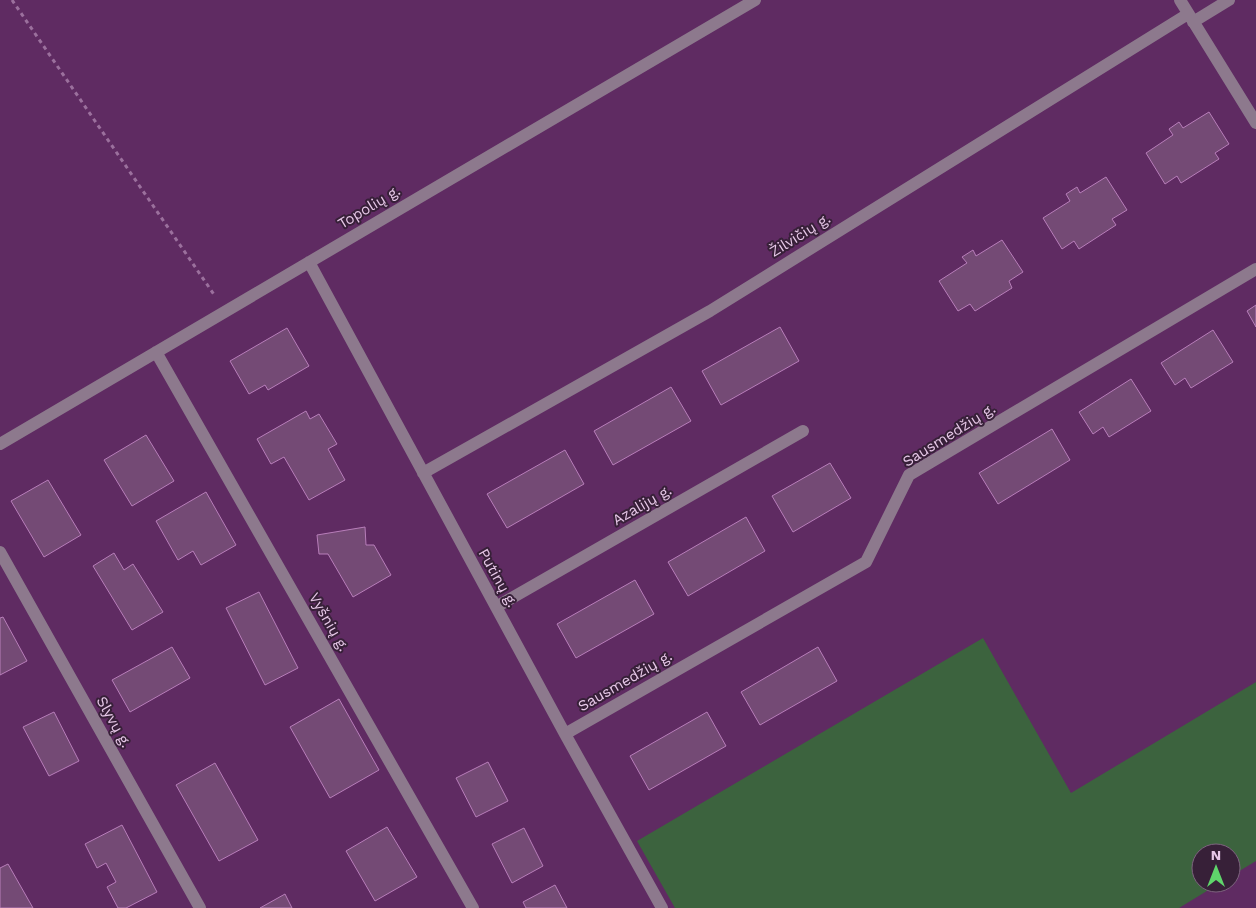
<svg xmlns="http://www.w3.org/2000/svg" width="1256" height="908" font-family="'Work Sans',sans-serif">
<rect width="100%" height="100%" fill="#5f2b62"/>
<path fill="#3c633e" d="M983,638l88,155 185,-111v179l-25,15v-23h-30v30h19l-41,25h-504l-38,-67z"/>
<path fill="#744a75" stroke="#b87eba" d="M1209,112l20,32 -14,9 4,6 -38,24 -4,-7 -12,8 -19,-31 27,-18 -4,-6 10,-7 4,6z
M1106,177l21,33 -15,9 4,6 -37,24 -5,-8 -12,8 -19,-31 27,-17 -4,-7 11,-7 3,6z
M1002,240l21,32 -14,9 3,7 -37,23 -5,-7 -12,7 -19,-30 28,-18 -5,-6 11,-7 3,6z
M1256,305v22l-9,-16z
M780,327l19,34 -78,44 -19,-34z
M287,328l22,38 -41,24 -3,-5 -16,9 -19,-33z
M1213,330l20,32 -42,26 -6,-10 -10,7 -14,-22z
M1131,379l20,32 -42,26 -6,-10 -10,7 -14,-22z
M671,387l20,34 -78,44 -19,-34z
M306,411l4,8 9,-5 18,30 -9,5 17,31 -36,20 -25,-43 -13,7 -14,-25z
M1052,429l18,31 -72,44 -19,-31z
M146,435l28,46 -42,25 -28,-46z
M565,450l19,34 -77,44 -20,-34z
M830,463l21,35 -58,34 -21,-36z
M48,480l33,55 -37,22 -33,-56z
M206,492l30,53 -35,20 -8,-14 -15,9 -22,-39z
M746,517l19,34 -77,45 -20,-34z
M365,527l1,18h8l17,30 -38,22 -25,-43h-9l-2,-19z
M114,553l10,17 9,-6 30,48 -31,18 -39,-64z
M635,580l19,34 -78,44 -19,-34z
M259,592l39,76 -33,17 -39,-77z
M3,617l24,44 -27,14v-57z
M172,647l18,31 -60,34 -18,-32z
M818,647l19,34 -77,44 -19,-33z
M339,699l40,71 -49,28 -40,-71z
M54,712l25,49 -30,15 -26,-49z
M707,712l19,34 -77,44 -19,-34z
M488,762l20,39 -32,16 -20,-39z
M215,763l43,77 -39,21 -43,-76z
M122,825l35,67 -31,16h-8l-11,-21 9,-5 -10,-19 -9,5 -12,-24z
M387,827l30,50 -42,24 -29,-50z
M524,828l19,38 -31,17 -20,-39z
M8,864l25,44h-33v-40z
M555,885l12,23h-41l-3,-6z
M285,894l7,14h-32z"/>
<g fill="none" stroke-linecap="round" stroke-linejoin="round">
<path stroke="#9b709d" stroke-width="3" stroke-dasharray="4 4" stroke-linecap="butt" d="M12,0l203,296"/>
<path stroke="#8d798d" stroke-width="12" d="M1180,0l76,123
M1193,22l36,-22
M309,262l256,472 97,174
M156,352l317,556
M0,444l755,-444
M423,473l287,-162 478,-297
M0,552l200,356
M496,607l307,-176
M565,734l301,-172 43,-87 347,-206"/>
</g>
<g text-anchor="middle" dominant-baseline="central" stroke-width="4" stroke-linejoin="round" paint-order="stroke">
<g font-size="15" fill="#e7c8e8" stroke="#372038">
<text transform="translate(369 207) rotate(-31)">Topolių g.</text>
<text transform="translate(800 235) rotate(-32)">Žilvičių g.</text>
<text transform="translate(949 435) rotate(-32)">Sausmedžių g.</text>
<text transform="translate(642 505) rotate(-30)">Azalijų g.</text>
<text transform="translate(498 578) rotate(61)">Putinų g.</text>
<text transform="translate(329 622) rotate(60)">Vyšnių g.</text>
<text transform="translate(625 681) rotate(-30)">Sausmedžių g.</text>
<text transform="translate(114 722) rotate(61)">Slyvų g.</text>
</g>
</g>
<g transform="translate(1216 868)"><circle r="24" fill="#372038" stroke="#7d637e"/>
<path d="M0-4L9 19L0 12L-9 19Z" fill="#5fd56b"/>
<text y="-8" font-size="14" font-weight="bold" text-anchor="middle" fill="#e7c8e8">N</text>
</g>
</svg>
